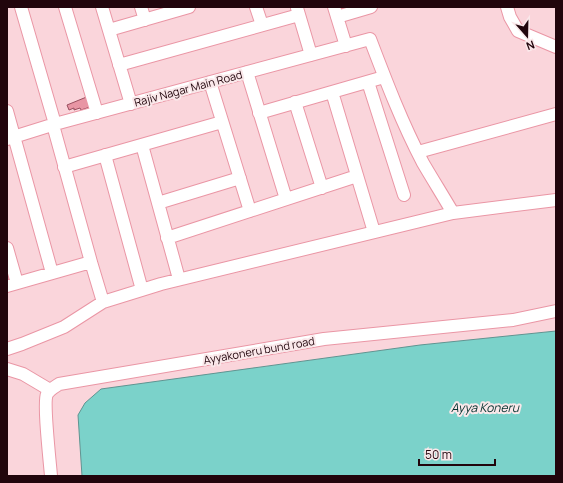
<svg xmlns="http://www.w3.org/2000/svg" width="563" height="483" font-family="Manrope,sans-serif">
<rect width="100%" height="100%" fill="#fad5db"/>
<path fill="#7bd2ca" stroke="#609491" d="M556,331v145h-474l-4,-61 7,-12 16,-14 319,-44z"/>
<path fill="#e895a4" stroke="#9a4e5e" d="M89,96l4,10 -12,4 -1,-2 -6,2v-2l-5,2 -2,-5z"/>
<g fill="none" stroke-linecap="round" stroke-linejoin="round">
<defs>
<path id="minor" d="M21,7l34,117
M65,7l32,106
M102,7l29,97
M141,7l4,13
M256,7l6,18
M334,7l12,39
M507,7l3,10 8,14 38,16
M297,8l14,47
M337,17l34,-10
M109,30l80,-23
M119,65l180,-50
M247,72l39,127
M210,82l40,129
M368,82l36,113
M332,92l42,140
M295,102l27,86
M7,111l45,162
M259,113l125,-36
M53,125l38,137 12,40
M7,139l48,-15 315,-85c16,42 32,84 53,124 10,17 20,33 30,50
M142,145l37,134
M418,152l138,-38
M105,155l37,135
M64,167l158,-45
M158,203l82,-25
M167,238l190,-62
M7,248l10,35
M7,286l84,-24
M7,349l15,-5 42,-17 39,-25 58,-18 292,-71 103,-13
M7,369l16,5 27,16
M51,476c-1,-13 -8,-74 -4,-82 3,-5 8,-7 12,-10l265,-45 189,-19 43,-9"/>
</defs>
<use href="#minor" stroke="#ea96a5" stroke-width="14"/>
<use href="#minor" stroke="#fff" stroke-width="12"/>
</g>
<g text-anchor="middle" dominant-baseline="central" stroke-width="4" stroke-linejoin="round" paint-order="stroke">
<g font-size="11" fill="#21050c" stroke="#fae8ea">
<text transform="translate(188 88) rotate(-15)">Rajiv Nagar Main Road</text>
<text transform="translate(259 350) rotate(-10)">Ayyakoneru bund road</text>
</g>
<g font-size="12" font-style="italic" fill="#04312e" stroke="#fae8ea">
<text x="485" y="407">Ayya Koneru</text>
</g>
</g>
<rect width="563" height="483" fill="none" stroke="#21050c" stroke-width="16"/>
<g transform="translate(527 36) rotate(160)" stroke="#fae8ea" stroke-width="3" paint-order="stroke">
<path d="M0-3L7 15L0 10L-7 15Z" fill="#21050c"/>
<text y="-6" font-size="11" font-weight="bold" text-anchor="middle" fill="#21050c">N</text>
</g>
<path d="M419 459v6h76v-6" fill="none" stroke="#21050c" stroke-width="2"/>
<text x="425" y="459" font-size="12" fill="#21050c" stroke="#fae8ea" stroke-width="3" paint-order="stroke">50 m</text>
</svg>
